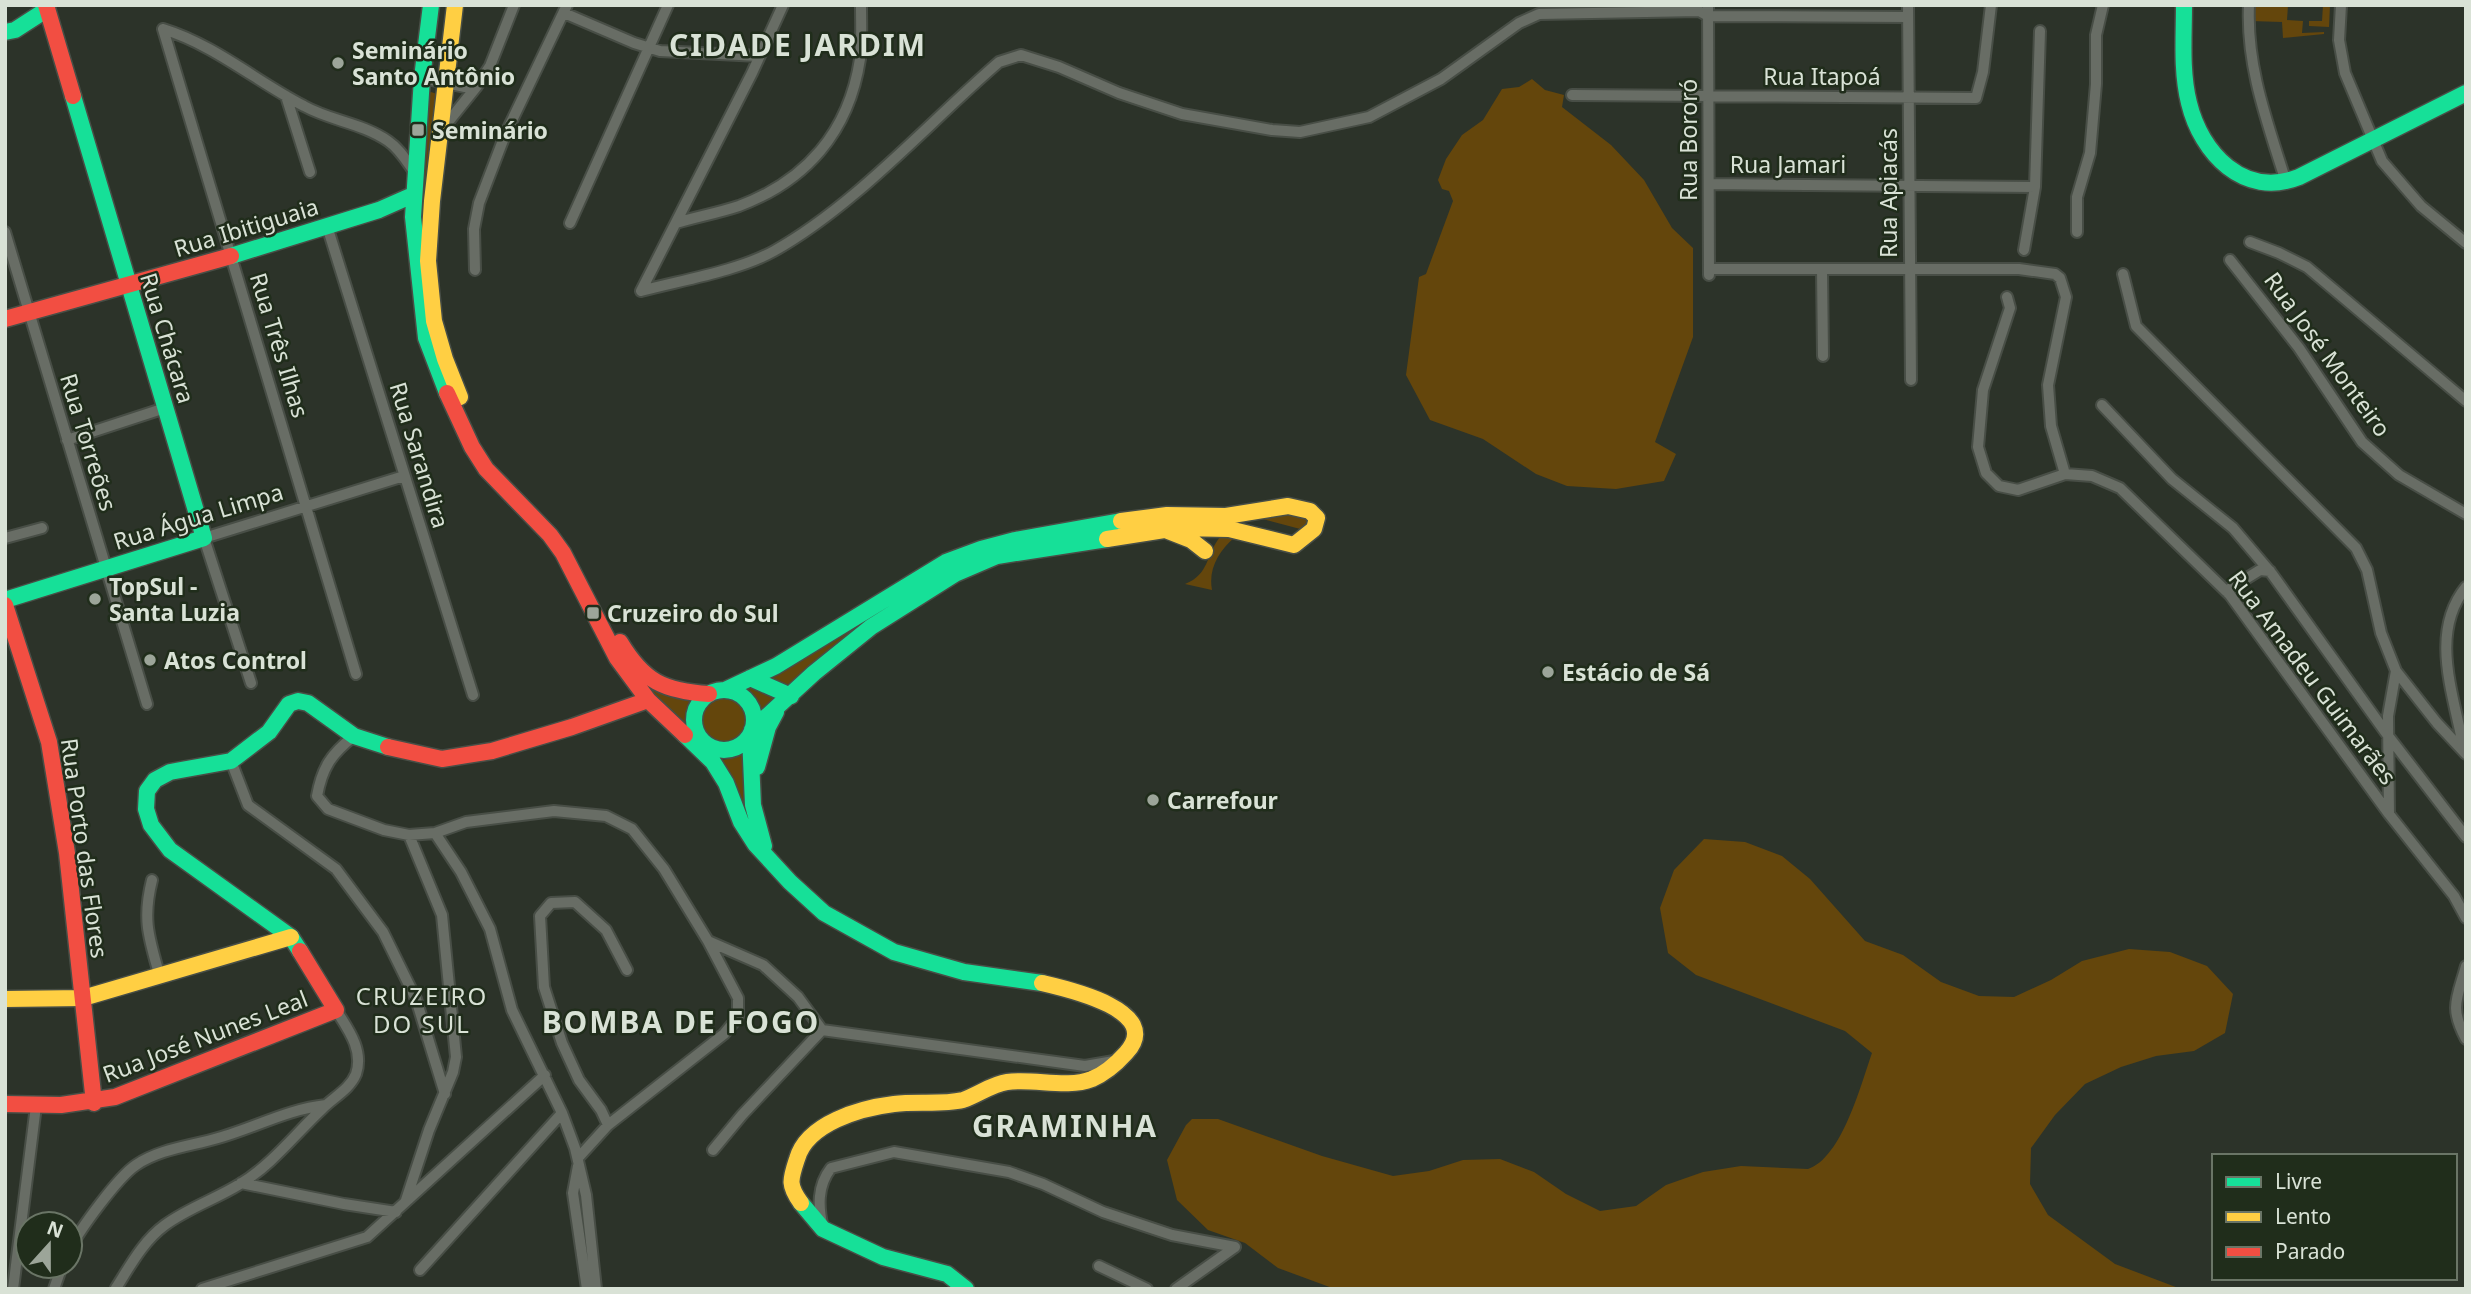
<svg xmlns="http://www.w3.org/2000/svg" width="2471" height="1294" font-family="'Noto Sans',sans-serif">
<rect width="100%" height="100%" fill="#2c3329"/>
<path fill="#64460c" d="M2250,5h38l-1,15 16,1 -1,12 22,-1v2l-41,4 -1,-16 -32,-1z
M2323,5h7l-1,22 -20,-1v-5h13z
M1532,79l13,11 19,5 -2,12 49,38 33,35 28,48 21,20v89l-38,105 21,12 -12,27 -48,8 -49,-3 -31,-12 -53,-35 -53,-19 -24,-45 13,-98 7,-3 27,-73 -4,-10 -7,-2 -4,-9 8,-21 16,-24 21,-15 19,-31 17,-2z
M431,92l6,2 -10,80 -3,91 -5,-53 9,-118z
M1303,511l8,10 -7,9 -49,-13 14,-4z
M1220,537l14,1c-15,13 -26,31 -22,52l-27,-6c25,-10 20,-28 35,-47z
M876,612l1,2c-33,21 -60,47 -88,74l-22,-10 41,-22z
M618,647l75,50 -5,14 2,20 -40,-38z
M746,686l34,12 -18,19c-2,-14 -15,-22 -16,-31z
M701 720a24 24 0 1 1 48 0a24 24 0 1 1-48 0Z
M744,754l6,68 -30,-61z
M1704,839l41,3 37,14 28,23 55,62 38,14 38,27 38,14 35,1 37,-17 31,-19 47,-12 41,3 37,14 26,28 -8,39 -31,18 -38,5 -35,11 -36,17 -30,31 -24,33 -1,36 18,31 67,49 66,25h-846l-57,-21 -33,-25 -37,-13 -31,-30 -10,-40 19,-35 6,-6h26l104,37 71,20 36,-5 34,-11 37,-1 34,13 32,22 34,17 36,-5 30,-21 37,-13 38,-6 67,3c34,-11 53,-85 64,-116l-27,-22 -149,-56 -28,-22 -8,-45 14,-38z"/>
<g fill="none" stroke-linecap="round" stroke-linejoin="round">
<defs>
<path id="street" d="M1708,5l1,270
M1908,5l3,375
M2249,5c-3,62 19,119 37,177
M2341,5l-2,35 6,33 37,88 39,45 45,37
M564,13l70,30 26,8 99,5
M163,29l193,645
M163,29c52,16 94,53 141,77 27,15 58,17 84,35 12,8 19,21 27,32
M422,78l43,9 12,-1
M1572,95l404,3 7,-26 8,-67
M286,96l24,76
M440,132l37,-46 13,-20 24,-61
M1709,184l326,3
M570,223l98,-218
M676,223c20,-6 42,-10 63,-17 67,-25 110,-74 121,-147 2,-17 1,-36 1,-54
M327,226l146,469
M5,232l142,472
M2077,232v-35l13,-44 6,-69v-49l7,-30
M2250,242l29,11 28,14 159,134
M2024,250l11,-63 5,-156
M2230,260l69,88 63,94 37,33 67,39
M1709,269h310l36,5 5,4 6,19 -18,88 3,41 14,48
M1822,269l1,87
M475,270l-1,-41 5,-26 26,-68 62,-130
M2123,274l13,52 220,222 11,22 14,63 15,38 41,52 29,31
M641,291c41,-11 97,-20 133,-40 82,-46 154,-128 225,-189l22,-7 38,12 60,26 63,21 90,16 28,2 69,-15 72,-38 78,-56 20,-9 160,-3 9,5 200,1
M641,291l111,-218 31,-68
M2007,297l3,11 -27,82 -5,57 8,26 13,13 19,4 47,-16 27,2 28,12 110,107 159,219 65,82 12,22
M2102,405l70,74 61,49 39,46 117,163 77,100
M67,440l98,-32
M5,538l37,-10
M2226,591l34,-21 10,1
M251,683l-47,-145 200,-62
M354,736c-23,18 -32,32 -37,60l11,13 56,21 25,5 26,-2 31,-11 88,-11 52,5 26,13 32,40 44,72 30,57v19l-14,17 -116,91 -30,33
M2464,751c-9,-54 -36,-117 2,-164
M231,761l17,44 88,64 47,63 33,67 29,95
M2389,814l-1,-98 8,-45
M435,833l26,39 29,57 22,81 50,103 13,35 11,47 10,94
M152,880c-10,40 -3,58 8,97
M708,941l55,24 35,32 24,33
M2466,966c-9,33 -17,41 0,73
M822,1030l263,36 29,-5
M608,1125l-7,-15 -22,-30 -17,-37 -18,-56 -4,-71 11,-13 24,-1 31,28 21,40
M713,1150l29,-35 80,-85
M578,1166l-5,27 14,96
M241,1183l103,21 52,8
M406,1200l23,-70 24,-58 3,-15 -14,-142 -33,-80
M823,1229c-5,-22 -6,-43 8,-61l63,-16 115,20 34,12 60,28 69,23 63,12
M70,1249c10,-20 48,-72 66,-84 23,-16 55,-19 82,-27 36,-10 70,-29 108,-33
M1099,1266l48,23
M420,1270l142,-157
M116,1288c14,-22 27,-47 49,-63 23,-17 51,-26 75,-41 32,-19 56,-51 83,-76 11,-11 27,-19 33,-34 8,-24 -8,-45 -20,-64
M13,1289l23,-183
M54,1289l8,-23
M202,1289l165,-52 178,-162
M1176,1289l59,-42"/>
<path id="fast" d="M431,5l-9,73 -9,139 13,121 21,55
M2184,5c0,32 -3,66 5,98 12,50 55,96 110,74l167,-84
M5,32l10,-2 31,-20
M231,256l148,-46 34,-15
M5,600l199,-62 -131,-442
M750,678l41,18
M725,690l51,-24 170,-104 35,-13 34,-9 106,-19
M694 720a30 30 0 1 1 60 0a30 30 0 1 1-60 0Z
M752,730l62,-57 57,-46 84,-53 42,-18 110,-17
M685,735l28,27 13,21 15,39 14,22 35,38 34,31 70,39 70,20 78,11
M750,736l3,69 11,41
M757,767l11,-40 8,-15
M300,951l-9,-14 -121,-87 -19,-25 -5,-16 1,-18 8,-11 15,-8 61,-11 38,-29 20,-28 9,-3 10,2 46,33 34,11
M801,1203l22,26 60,28 64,17 19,15"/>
<path id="slow" d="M455,5l-23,196 -4,60 6,60 11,38 15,38
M1168,531l23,9 14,11
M1107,539l70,-11 52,1 65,16 20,-16 3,-11 -7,-7 -22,-5 -62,10 -59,-1 -46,6
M5,999l78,-1 208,-61
M801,1203c-13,-18 -11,-23 -4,-44 10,-36 64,-51 97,-55 22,-3 48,1 69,-4 15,-5 29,-16 44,-18 28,-4 59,7 85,-3 12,-5 25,-16 34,-26 39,-42 -58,-64 -84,-70"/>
<path id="jam" d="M46,5l27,91
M5,319l226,-63
M447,393l25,54 14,22 64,66 13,18 54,105 31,42 37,35
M5,605l44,137 18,111 27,250
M620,642c24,40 44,49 89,52
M388,747l54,12 50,-8 80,-24 76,-27
M5,1104l56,1 54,-8 221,-87 -36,-59"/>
</defs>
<use href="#street" stroke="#484e46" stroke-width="14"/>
<use href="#fast" stroke="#484e46" stroke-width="19"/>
<use href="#slow" stroke="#484e46" stroke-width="19"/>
<use href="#jam" stroke="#484e46" stroke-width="19"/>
<use href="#street" stroke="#686d65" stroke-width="10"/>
<use href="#fast" stroke="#16e098" stroke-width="16"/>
<use href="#slow" stroke="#ffcf43" stroke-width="16"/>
<use href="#jam" stroke="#f24e42" stroke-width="16"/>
</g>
<g fill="#9ca599" stroke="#202d1b" stroke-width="2.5">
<circle cx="338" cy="63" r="7"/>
<rect x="411" y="123" width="14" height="14" rx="3.5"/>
<circle cx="95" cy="599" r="7"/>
<rect x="586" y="606" width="14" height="14" rx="3.5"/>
<circle cx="150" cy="660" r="7"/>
<circle cx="1548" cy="672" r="7"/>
<circle cx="1153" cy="800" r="7"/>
</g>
<g text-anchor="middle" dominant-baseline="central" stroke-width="5" stroke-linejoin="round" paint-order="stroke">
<g font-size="23" font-weight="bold" fill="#d9e2d6" stroke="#202d1b" text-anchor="start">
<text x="352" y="50">Seminário<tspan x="352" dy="26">Santo Antônio</tspan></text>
<text x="432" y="130">Seminário</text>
<text x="109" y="586">TopSul -<tspan x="109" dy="26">Santa Luzia</tspan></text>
<text x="607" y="613">Cruzeiro do Sul</text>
<text x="164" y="660">Atos Control</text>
<text x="1562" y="672">Estácio de Sá</text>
<text x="1167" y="800">Carrefour</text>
</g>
<g font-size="23" fill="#d9e2d6" stroke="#202d1b">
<text x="1822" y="76">Rua Itapoá</text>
<text transform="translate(1688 140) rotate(-90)">Rua Bororó</text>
<text x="1788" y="164">Rua Jamari</text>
<text transform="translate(1888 193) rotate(-90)">Rua Apiacás</text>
<text transform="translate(246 227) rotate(-17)">Rua Ibitiguaia</text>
<text transform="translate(168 338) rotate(73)">Rua Chácara</text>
<text transform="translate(280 345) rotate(73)">Rua Três Ilhas</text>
<text transform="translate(2328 354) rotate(54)">Rua José Monteiro</text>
<text transform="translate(89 442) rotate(73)">Rua Torreões</text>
<text transform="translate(420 455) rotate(73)">Rua Sarandira</text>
<text transform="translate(198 516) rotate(-17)">Rua Água Limpa</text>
<text transform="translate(2313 677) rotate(53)">Rua Amadeu Guimarães</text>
<text transform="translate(85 848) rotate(82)">Rua Porto das Flores</text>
<text transform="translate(205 1036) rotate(-21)">Rua José Nunes Leal</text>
</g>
<g font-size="24" letter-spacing="2" fill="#d9e2d6" stroke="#202d1b">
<text x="422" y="995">CRUZEIRO<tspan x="422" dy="28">DO SUL</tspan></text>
</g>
<g font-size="30" font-weight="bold" letter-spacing="2" fill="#d9e2d6" stroke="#202d1b">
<text x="798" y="44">CIDADE JARDIM</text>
<text x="681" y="1021">BOMBA DE FOGO</text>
<text x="1065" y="1125">GRAMINHA</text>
</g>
</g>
<rect width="2471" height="1294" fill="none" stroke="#d9e2d6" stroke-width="14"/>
<rect x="2212" y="1154" width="245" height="126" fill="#202d1b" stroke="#6a7566" stroke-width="2"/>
<rect x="2226" y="1177" width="35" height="10" fill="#16e098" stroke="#6a7566" stroke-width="2"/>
<text x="2275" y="1189" font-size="21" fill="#d9e2d6">Livre</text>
<rect x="2226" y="1212" width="35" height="10" fill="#ffcf43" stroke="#6a7566" stroke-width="2"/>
<text x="2275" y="1224" font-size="21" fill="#d9e2d6">Lento</text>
<rect x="2226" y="1247" width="35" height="10" fill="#f24e42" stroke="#6a7566" stroke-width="2"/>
<text x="2275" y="1259" font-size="21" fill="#d9e2d6">Parado</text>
<g transform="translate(49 1245) rotate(21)"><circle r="33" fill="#202d1b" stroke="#6a7566" stroke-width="2"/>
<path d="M0-5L12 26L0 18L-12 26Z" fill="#9ca599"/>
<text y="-10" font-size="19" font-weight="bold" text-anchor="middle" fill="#d9e2d6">N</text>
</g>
</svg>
